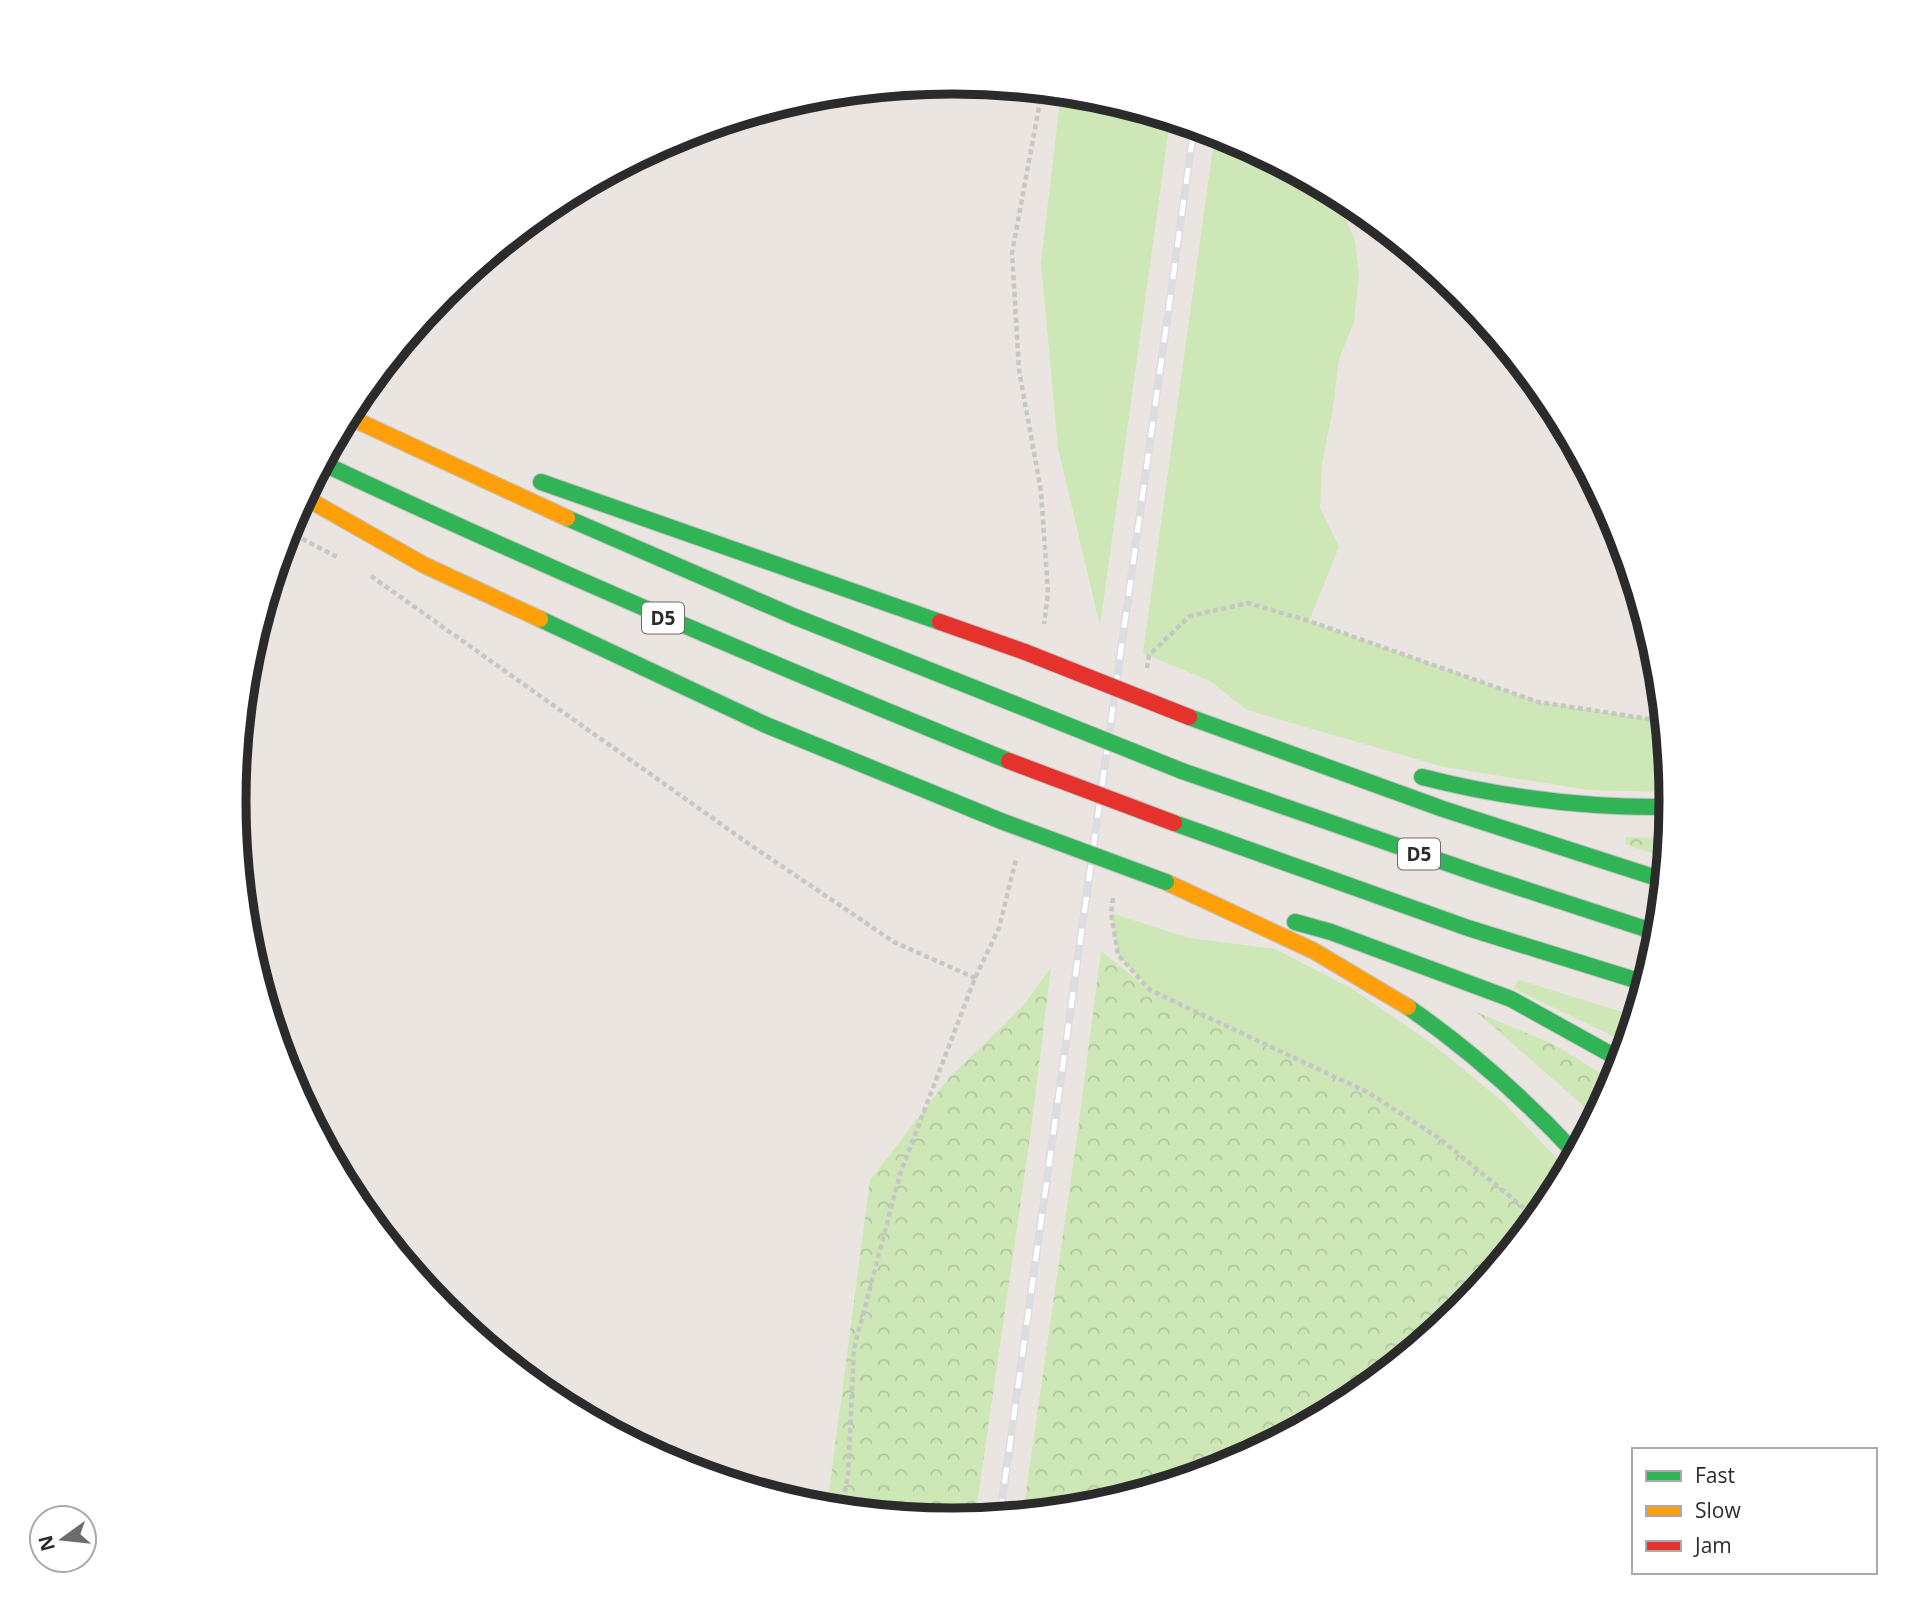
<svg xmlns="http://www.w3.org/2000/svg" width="1905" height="1602" font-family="'Open Sans',sans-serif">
<defs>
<pattern id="forest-crowns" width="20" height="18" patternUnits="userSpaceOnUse" patternTransform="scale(1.75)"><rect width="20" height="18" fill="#cee7b6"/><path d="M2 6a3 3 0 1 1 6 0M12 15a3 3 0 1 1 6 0" fill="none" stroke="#b1c69d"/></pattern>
</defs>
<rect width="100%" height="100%" fill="#eae5e0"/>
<path fill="#cee7b6" d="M1061,93l32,3 77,24 -70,506 -42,-178 -17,-185z
M1215,133l13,4 108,58 19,46 4,34 -5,47 -15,37 -6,49 -11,55 -2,45 19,39 -30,74 229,81 125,19 7,71 -82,-2 -144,-23 -197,-57 -37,-29 -67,-28z
M1111,913l78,25 86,11 76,39 80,55 70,57 66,69 -17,32 -14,17 -97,-80 -72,-46 -217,-102 -32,-35z
M1519,980l116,36 -8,27 -114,-55z
M1496,1029l52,27 54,47 -8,16 -15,-17z"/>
<path fill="url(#forest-crowns)" d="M1626,837l42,1 -2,20 -41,-14z
M1101,951l49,39 217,102 72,46 97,80 -76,92 -109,89 -124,66 -135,41 -69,7 54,-376z
M1051,967l-20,163 -56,388 -23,2 -125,-13 43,-327 79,-102 75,-73z
M1476,1012l77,32 61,37 -12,22 -54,-47 -52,-27z"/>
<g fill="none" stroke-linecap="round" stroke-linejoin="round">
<defs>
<path id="fast" d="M322,463c226,106 456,204 687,298
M541,482l399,140
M567,518l226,98 224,89
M540,619l226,106 235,96
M1189,717l254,92 220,71
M1182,771l299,104 177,58
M1422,777c82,21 164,31 249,30
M1174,823l294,105 177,55
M1295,922l36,10 180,67 110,61
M1408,1007c62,43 116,91 167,146"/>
<path id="slow" d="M347,416l220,102
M304,497l120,68 116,54
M1166,882l148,69 94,56"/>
<path id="jam" d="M940,622l85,30"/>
</defs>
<use href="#fast" stroke="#c5c3c1" stroke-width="18"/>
<use href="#slow" stroke="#c5c3c1" stroke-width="18"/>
<use href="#jam" stroke="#c5c3c1" stroke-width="18"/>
<path stroke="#c6c6c6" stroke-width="4.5" stroke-dasharray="5 3.5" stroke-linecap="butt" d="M1042,91l-30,162 7,117 22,121 7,102 -4,31
M287,531l52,27
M371,576l378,268 145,98 81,36
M1147,668l2,-13 41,-39 58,-13 61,18 229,81 125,19
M1113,898l-2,15 7,42 32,35 217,102 72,46 97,80
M842,1509l6,-34 6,-126 46,-175 75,-196 24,-50 17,-69"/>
<use href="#fast" stroke="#30b455" stroke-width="16"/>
<use href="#slow" stroke="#ff9f0a" stroke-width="16"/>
<use href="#jam" stroke="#e5322d" stroke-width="16"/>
<defs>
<path id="rail" d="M1000,1515l194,-1388"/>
</defs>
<use href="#rail" stroke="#dddddf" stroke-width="8"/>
<use href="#rail" stroke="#fff" stroke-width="5" stroke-dasharray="16" stroke-linecap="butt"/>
<defs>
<path id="fast-bridge" d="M1017,705l165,66
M1001,821l165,61"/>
<path id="jam-bridge" d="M1025,652l164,65
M1009,761l165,62"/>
</defs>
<use href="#fast-bridge" stroke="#c5c3c1" stroke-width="18" stroke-linecap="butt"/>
<use href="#jam-bridge" stroke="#c5c3c1" stroke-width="18" stroke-linecap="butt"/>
<use href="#fast-bridge" stroke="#30b455" stroke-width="16"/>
<use href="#jam-bridge" stroke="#e5322d" stroke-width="16"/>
</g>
<g text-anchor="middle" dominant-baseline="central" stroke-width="7" stroke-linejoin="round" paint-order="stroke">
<g fill="#fff" stroke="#6b6b6b" stroke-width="2">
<rect x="642" y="602.5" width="42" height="31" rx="5"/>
<rect x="1398" y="838.5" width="42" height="31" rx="5"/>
</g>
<g font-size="19" font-weight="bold" fill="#2b2b2b">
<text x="663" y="618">D5</text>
<text x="1419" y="854">D5</text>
</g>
</g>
<path d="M0 0H1905V1602H0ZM952 94H953A706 706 0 0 1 1659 800V802A706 706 0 0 1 953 1508H952A706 706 0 0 1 246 802V800A706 706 0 0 1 952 94Z" fill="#fff" fill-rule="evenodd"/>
<path fill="none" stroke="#2b2b2b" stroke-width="9" d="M952 94H953A706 706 0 0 1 1659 800V802A706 706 0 0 1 953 1508H952A706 706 0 0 1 246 802V800A706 706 0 0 1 952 94Z"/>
<rect x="1632" y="1448" width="245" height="126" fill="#ffffff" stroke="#aaaaaa" stroke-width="2"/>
<rect x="1646" y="1471" width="35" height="10" fill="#30b455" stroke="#aaaaaa" stroke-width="2"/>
<text x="1695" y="1483" font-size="21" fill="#2b2b2b">Fast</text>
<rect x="1646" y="1506" width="35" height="10" fill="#ff9f0a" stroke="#aaaaaa" stroke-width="2"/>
<text x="1695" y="1518" font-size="21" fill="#2b2b2b">Slow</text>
<rect x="1646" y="1541" width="35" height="10" fill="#e5322d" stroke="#aaaaaa" stroke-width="2"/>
<text x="1695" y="1553" font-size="21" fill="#2b2b2b">Jam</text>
<g transform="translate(63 1539) rotate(255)"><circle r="33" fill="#ffffff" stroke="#aaaaaa" stroke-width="2"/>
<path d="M0-5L12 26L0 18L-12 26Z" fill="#6e6c6a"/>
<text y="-10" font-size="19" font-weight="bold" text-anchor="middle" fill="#2b2b2b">N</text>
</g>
</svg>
